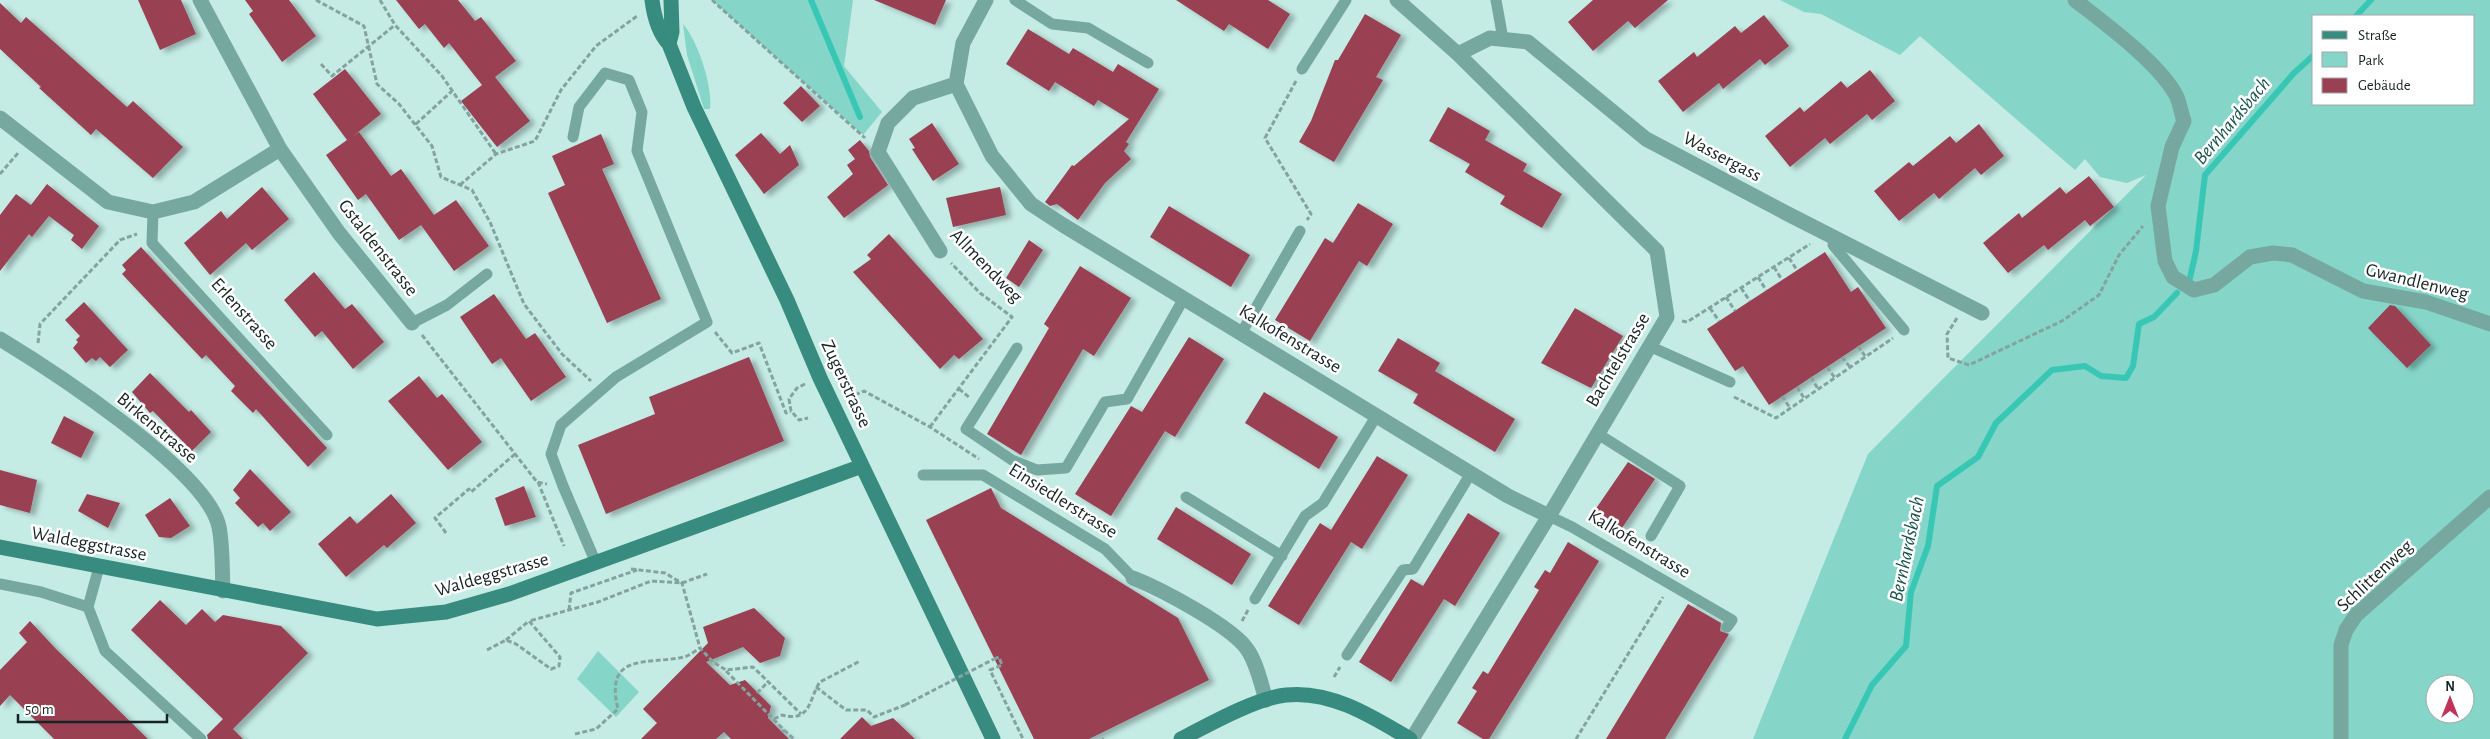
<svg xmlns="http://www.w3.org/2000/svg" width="2490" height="739" font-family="'Alegreya Sans',sans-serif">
<defs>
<filter id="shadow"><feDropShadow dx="5.5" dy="3" stdDeviation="2.5" flood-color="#0004"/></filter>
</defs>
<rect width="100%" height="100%" fill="#c4ebe4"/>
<path fill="#85d5c8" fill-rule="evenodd" d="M712,0h141l-9,66 38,46 -19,23z
M1780,0h710v739h-737l115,-285 278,-279 -19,8 -27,-6 -15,-18 -10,11 -155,-134 -20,19 -79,-41 -17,-2zM2314,16h160v88h-160zM2435,684h30v30h-30z
M683,24c15,17 30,63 27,85h-6l-17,-54z
M598,651l41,41 -23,25 -39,-38z"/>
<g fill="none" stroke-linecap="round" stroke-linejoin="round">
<path stroke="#39c7b5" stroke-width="6" d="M811,0l49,117
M2356,16l15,-16
M2190,278l6,-27 9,-76 89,-102 20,-18
M1845,739l27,-54 34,-39 5,-54 17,-46 9,-60 41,-29 18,-34 56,-53 33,-4 16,10 25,2 7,-12 6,-42 15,-7 23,-24"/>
</g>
<path fill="#994053" filter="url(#shadow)" d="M138,0h43l15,34 -36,16z
M245,0h44l27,36 -34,26 -33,-48 4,-3z
M396,0h62l17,21 6,-4 35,44 -21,16 35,44 -33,26 -36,-46 21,-16 -33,-42 -5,5 -19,-24 -6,5z
M874,0h72l-11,25z
M1176,0h92l22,14 -22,35 -39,-25 -5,7z
M1593,0h75l-33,28 -7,-7 -35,30 -25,-29z
M0,3l21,20 5,-6 101,90 6,-6 50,46 -30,31 -57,-49 -5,6 -52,-47 2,-1 -41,-38z
M1365,14l36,21 -25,42 7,3 -49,82 -35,-20 12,-21 24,-61h3z
M1764,15l25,31 -24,19 -5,-6 -37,30 -4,-6 -36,29 -25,-31 36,-29 3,5 38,-31 6,7z
M1028,29l41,25 4,-6 40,24 5,-8 41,25 -33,53 3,2 -5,7 7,8 -26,24 -27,37 -21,-16 -7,2 -5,-4 27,-37 2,1 55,-47 -31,-19 -4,6 -39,-24 -6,9 -43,-27z
M345,69l36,45 -29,23 7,-5 32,44 10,-7 33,46 22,-15 33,46 -35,25 -33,-46 -22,15 -33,-46 -8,6 -32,-45 21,-15 -34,-46z
M1870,70l25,31 -23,19 -5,-6 -37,30 -5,-6 -35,29 -25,-31 35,-29 4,5 37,-31 6,7z
M801,86l19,20 -18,16 -19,-19z
M1448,107l42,24 -5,9 42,24 -4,7 39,23 -20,34 -42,-24 5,-8 -40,-24 5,-8 -41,-23z
M932,123l27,41 -26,17 -21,-32 3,-1 -6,-9z
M1979,124l25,32 -23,19 -6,-7 -36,31 -5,-6 -35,28 -25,-30 35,-29 4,4 37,-30 6,7z
M761,133l19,21 10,-9 9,20 -35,29 -29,-39z
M601,134l13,30 -12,5 59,130 -54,24 -59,-130 17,-8 -13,-29z
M860,140l9,11 1,6 18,28 -44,33 -17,-21 26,-23 -6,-9 8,-6 -7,-9z
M2089,176l25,31 -24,19 -5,-6 -37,30 -4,-5 -36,28 -25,-30 36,-30 3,5 38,-31 6,7z
M47,184l52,42 -17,23 -11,-9 3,-5 -25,-19 -17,21 -3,-3 -29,37v-56l16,-21 15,11z
M262,187l27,32 -37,31 -6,-7 -36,32 -26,-32 37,-32 6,8z
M1000,187l6,28 -53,12 -7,-29z
M1358,203l35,21 -26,42 -8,-5 -49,80 -35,-21 50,-82 8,5z
M1169,206l81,49 -19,32 -81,-50z
M889,234l94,105 -24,20 -5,-4 -14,14 -87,-97 18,-13 -4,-4z
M1029,240l14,10 -24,37 -13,-9z
M141,247l186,201 -19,19 -52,-58 -3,4 -22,-22 4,-5 -29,-31 -4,4 -80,-85 4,-4 -4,-5z
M1825,252l26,40 7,-5 28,41 -117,77 -26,-39 -8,5 -28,-42z
M1080,266l51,32 -37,58 -11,-7 -62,106 -34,-21 62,-106 -5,-4z
M314,272l31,37 7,-5 32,38 -31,27 -31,-38 -7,6 -31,-37z
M494,294l32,45 9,-6 31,44 -35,24 -30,-43 -9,6 -32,-47z
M84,302l44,48 -18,17 -10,-10 -4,4 -4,-3 -6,5 -13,-15 5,-6 -2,-2 4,-4 -15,-16z
M2390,305l5,1 36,39 -24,23 -39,-40z
M1575,308l48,28 -32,52 -50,-25z
M1189,337l35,22 -49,78 -10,-6 -54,85 -36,-22 56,-88 11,6z
M1398,338l42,25 -5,8 80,48 -20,33 -82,-49 5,-9 -40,-23z
M749,357l35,84 -178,73 -28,-69 77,-31 -6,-17z
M150,373l39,39 2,-2 20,22 -19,19 -39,-40 -3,2 -18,-21z
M419,376l18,22 5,-4 40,48 -34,28 -60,-69z
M1264,392l74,45 -19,32 -74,-46z
M64,416l30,16 -13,26 -30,-15z
M1377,456l31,19 -46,74 -11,-7 -52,83 -31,-19 52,-83 11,7z
M1628,462l27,17 -33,49 -27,-18z
M250,469l41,43 -21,19 -7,-8 -5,4 -23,-24 5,-5 -7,-8z
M0,470l37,10 -7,33 -30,-8z
M524,486l12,31 -31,9 -10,-28z
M991,488l10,20 177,110 31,62 -120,59h-55l-108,-219z
M87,494l33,9 -12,25 -30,-17z
M391,494l25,29 -29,25 -3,-3 -38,32 -28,-33 32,-28 7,8z
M170,498l20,28 -19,12 -12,-1 -14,-22z
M1176,507l75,47 -19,31 -75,-46z
M1468,513l32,20 -45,73 -11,-7 -53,83 -32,-20 52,-83 12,7z
M1568,542l31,19 -110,178h-6l-26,-16 20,-32 -5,-3 11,-17 5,3 51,-84 -5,-3 11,-17 5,3z
M160,600l26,25 16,-16 13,13 8,-7 58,11 27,27 -75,76 -4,-4 14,14h-35l-1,-4 16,-16 -92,-89z
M1688,604l33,19 -1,8 9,3 -64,105h-59z
M754,608l31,30 -5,18 -20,7 -17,-16 -37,15 24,23 15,-5 26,26 -3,12 21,21h-58l-7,-7 -8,7h-75l16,-16 -14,-14 65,-66 -5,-16z
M30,621l25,27 93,91h-94l-44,-44 -10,11v-36l27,-28 -8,-9z
M862,717l9,9 22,-8 22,21h-75z"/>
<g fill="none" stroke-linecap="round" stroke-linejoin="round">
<path stroke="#85a39e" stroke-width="3" stroke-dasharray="5 2.5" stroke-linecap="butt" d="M316,0l48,26 13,58 22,20 33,42 9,31 31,13 18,32 34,82 38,50 29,27
M380,0l15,25 47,51 54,78
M712,0l153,138
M321,64l11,12 63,-51
M1296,81l-31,57 46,76 -4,6
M416,124l36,-33
M0,174l18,-21
M460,185l36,-31 39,-13 26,-51 35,-44 41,-30
M1789,258l8,12
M1774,267l8,13
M1758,277l8,13
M1741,288l9,13
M1726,297l9,14
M1710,308l9,13
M1957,318l-10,16 1,24 21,7 93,-44 37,-26 20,-40 24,-29
M1682,321l5,1 123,-78
M715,332l17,21 27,-10 27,70 5,-2
M422,335l115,147 10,2
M38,343l2,-19 80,-84 17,-6
M1858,346l7,10
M1842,357l8,10
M1827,367l8,11
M1811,377l7,12
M805,384l-8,4 -8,11 2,12 8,9 9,-2
M1797,387l7,11
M959,389l11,9
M855,395l9,-4 66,36 49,32
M1782,396l8,12
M1734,397l42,21 117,-80
M930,427l82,-110 -32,-24 -29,-30
M538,482l26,64
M446,533l-11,-15 34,-29 2,3 44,-38
M631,569l34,4 17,10 18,65 13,14 13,8 27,-3 48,47
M569,610l2,-17 66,-23
M1242,621l6,-11
M506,640l23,-19
M487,650l19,-10 10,4 35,25 8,-3 1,-9 -31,-36 69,-19 53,-21 31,2 25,-9
M994,659l5,-2 3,8 -12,5 33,69
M726,671l58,59 -2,2
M1334,677l6,-10
M816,687l30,23h21l7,7 31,-12
M757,693l11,-11
M774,719l8,-4c30,8 27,-18 38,-33l40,-21
M784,730l10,9
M575,734l21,-5 22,-20c-14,-57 29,-44 66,-52 5,-1 11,-6 16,-9
M1102,739h2
M1576,739l87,-142"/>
<path stroke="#76a89f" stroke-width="11" d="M1015,0l37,24 36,4 60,35
M1496,0l7,39
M1302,69l44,-69
M573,137l6,-30 26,-34 24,7 13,32 -5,39 70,171 -91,55 -55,48 -10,29 12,32 33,77
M153,212l-1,31 175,192
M1835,238l-2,7 71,85
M412,323l35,-18 40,-31
M1242,332l58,-101
M1649,346l81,36
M1017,348l-51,81 46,31 25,10 29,-2 39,-66 22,-3 57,-101
M1598,434l82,52 -29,50
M923,475h60l122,74 28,29
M1186,497l96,59
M1549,516l23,11 160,93 -5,7
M99,567l-11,40 17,44 96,88
M0,584l41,8 47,15
M1255,599l50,-83 18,-13 54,-88
M1347,655l56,-85 10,-1 58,-96"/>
<path stroke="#76a89f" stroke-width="15" d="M200,0l80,149 59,84 73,90
M986,0l-23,43 -7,41 36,72 39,48 32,21 445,271 41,20
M1397,0l61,54 199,197 10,66 -118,199 -137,223
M2075,0c29,23 83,62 101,95 4,8 5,18 8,26l-12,26 -14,59 7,55 8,16 21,13 20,-5 36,-28 23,-4 19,2 71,36 63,11 64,22
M1458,54l32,-16 38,4 118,97 140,74 196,100
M0,118l108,84 45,10 41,-10 86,-53
M940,251l-62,-99 10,-29 25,-25 43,-14
M0,339c51,31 201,128 218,184 5,16 4,49 5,68
M1133,578c28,11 98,48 114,71 10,14 14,35 19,51
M2341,739v-94l5,-15 10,-15 134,-118"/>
<path stroke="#388b7f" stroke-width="15" d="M652,0c2,16 6,32 17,44l25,63 93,193 33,78 173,361
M669,44l3,-12 -1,-32
M0,547l377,72 69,-7 63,-18 353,-128
M1181,739c27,-14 75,-41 105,-44 45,-5 87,22 124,44"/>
<path stroke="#85a39e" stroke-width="3" stroke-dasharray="5 2.5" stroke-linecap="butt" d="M905,705l89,-46"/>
</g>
<g text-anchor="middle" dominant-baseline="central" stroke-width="5" stroke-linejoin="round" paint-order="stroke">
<g font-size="19" fill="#162523" stroke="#fff">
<text transform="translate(1722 157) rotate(28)">Wassergass</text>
<text transform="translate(378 248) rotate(52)">Gstaldenstrasse</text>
<text transform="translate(986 266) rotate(46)">Allmendweg</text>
<text transform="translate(2417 282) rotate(14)">Gwandlenweg</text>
<text transform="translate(244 314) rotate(48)">Erlenstrasse</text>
<text transform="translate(1290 339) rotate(31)">Kalkofenstrasse</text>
<text transform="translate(1618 360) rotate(-59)">Bachtelstrasse</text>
<text transform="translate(846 384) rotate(65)">Zugerstrasse</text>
<text transform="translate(157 428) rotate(40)">Birkenstrasse</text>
<text transform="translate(1063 501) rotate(32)">Einsiedlerstrasse</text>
<text transform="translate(89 544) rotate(11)">Waldeggstrasse</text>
<text transform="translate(1639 544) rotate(31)">Kalkofenstrasse</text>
<text transform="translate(492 575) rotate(-16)">Waldeggstrasse</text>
<text transform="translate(2375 576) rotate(-43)">Schlittenweg</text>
</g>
<g font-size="20" font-style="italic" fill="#1a534b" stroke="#fff">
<text transform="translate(2232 121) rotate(-50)">Bernhardsbach</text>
<text transform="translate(1907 549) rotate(-78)">Bernhardsbach</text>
</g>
</g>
<rect x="2312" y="15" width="162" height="90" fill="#ffffff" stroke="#a2a8a7"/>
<rect x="2322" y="31" width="25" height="8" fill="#388b7f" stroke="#a2a8a7"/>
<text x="2358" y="40" font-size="15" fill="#162523">Straße</text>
<rect x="2322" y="52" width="25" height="15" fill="#85d5c8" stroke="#a2a8a7"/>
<text x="2358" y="65" font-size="15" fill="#162523">Park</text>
<rect x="2322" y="78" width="25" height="15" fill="#994053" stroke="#a2a8a7"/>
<text x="2358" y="90" font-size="15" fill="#162523">Gebäude</text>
<g transform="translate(2450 699)"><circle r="24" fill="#ffffff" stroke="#a2a8a7"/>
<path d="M0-4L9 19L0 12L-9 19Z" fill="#c13259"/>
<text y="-8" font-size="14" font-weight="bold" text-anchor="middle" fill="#162523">N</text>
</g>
<path d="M18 714v8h149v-8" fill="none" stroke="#162523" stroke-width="2.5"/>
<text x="25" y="714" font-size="15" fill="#162523" stroke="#ffffff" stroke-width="4" paint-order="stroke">50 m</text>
</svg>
